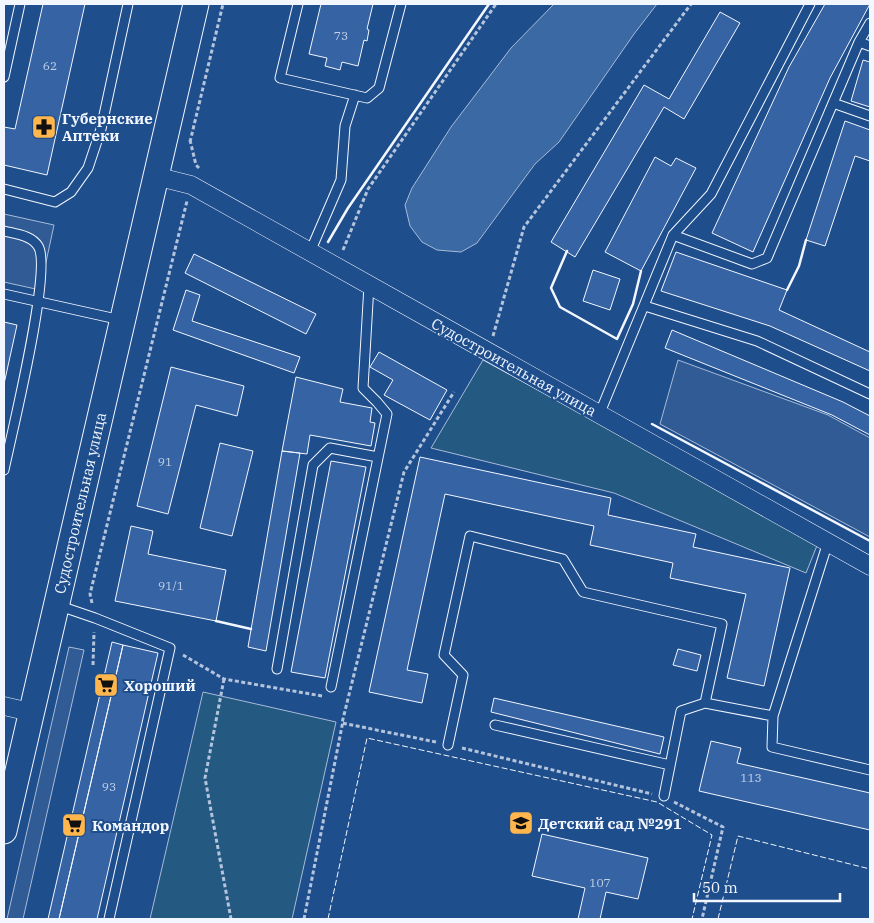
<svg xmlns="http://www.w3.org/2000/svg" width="874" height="923" font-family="'IBM Plex Serif',serif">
<rect width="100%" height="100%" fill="#1f4e8c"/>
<path fill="#245a82" stroke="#a8bbd7" d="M483,360l335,183 -12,30 -192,-80 -183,-45z
M203,692l133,30 -44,197h-142z"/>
<path fill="#305b95" stroke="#a8bbd7" d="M4,214l50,11 -14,65 -36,-8z
M678,360l150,55 42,23v99l-210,-113z
M69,647l15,3 -61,269h-16z"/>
<path fill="#3b69a3" stroke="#a8bbd7" d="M554,4h103l-23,30 -75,108 -24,22 -58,79 -16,9 -24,-2 -15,-8 -12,-16 -5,-21 7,-17 39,-61 60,-79z"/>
<path fill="#3563a3" stroke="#f2f6ff" d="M43,4h42l-38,171 -43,-10v-38l11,2z
M321,4h52l-6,25 2,1 -2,11 -3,-1 -6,26 -16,-4 -2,8 -15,-4 2,-8 -18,-4z
M825,4h45l-40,74 -77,174 -41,-19 77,-166z
M720,12l20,11 -56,96 -20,-12 -89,150 -24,-15 93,-157 25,14z
M863,60l7,2v45l-19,-6z
M845,121l25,9v31l-15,-5 -30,90 -19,-6z
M655,157l16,9 5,-8 20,10 -55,103 -36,-19z
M676,252l111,38 -8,20 91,42v19l-100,-45 -109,-35z
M194,254l122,60 -10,20 -121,-61z
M593,270l27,9 -10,31 -27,-9z
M186,290l14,5 -8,26 108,36 -6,16 -121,-43z
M4,322l13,3 -13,59z
M672,330l171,72 27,14v19l-38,-20 -167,-67z
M379,352l68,38 -17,30 -46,-25 9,-15 -23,-13z
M171,367l73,19 -7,30 -41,-11 -28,109 -31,-8z
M296,377l47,12 -3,13 32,6 -2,14 5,1 -4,23 -61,-11 -3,19 -25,-3z
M220,443l33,8 -21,85 -32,-8z
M282,451l18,2 -34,198 -18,-4z
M420,457l191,41 -3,17 88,19 -3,13 97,21 -26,118 -37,-8 19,-84 -76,-16 3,-15 -83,-18 4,-19 -149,-32 -38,176 21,4 -6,29 -53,-11z
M331,461l35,6 -41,211 -34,-6z
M131,526l22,5 -5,23 78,16 -10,51 -101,-20z
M112,642l11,3 -64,274h-11z
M123,645l35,8 -61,266h-38z
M678,649l23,6 -4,16 -24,-6z
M494,698l170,39 -4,17 -169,-42z
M711,741l30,7 -4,15 133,30v37l-171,-39z
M542,834l106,24 -10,41 -32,-7 -6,27h-22l7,-31 -53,-12z"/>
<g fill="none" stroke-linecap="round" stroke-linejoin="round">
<defs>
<path id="service" d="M298,4l-18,74 87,20 12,-10 22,-84
M859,42l11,-19
M4,77l16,-73
M833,103l37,13
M4,189l51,13 16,-10 17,-24 13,-39 27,-125
M4,231c11,3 27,4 34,15 15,21 -27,190 -34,224
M673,235l79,29 15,-6 92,-216 11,4
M310,252l31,-72 4,-54 10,-31
M4,294l117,26
M645,306l112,35 113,53
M599,415l74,-180 38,-41 99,-190
M828,542l-55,174 -1,31 98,23
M57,605l38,13 75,30 -61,271
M277,669l36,-204 17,-17 48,9
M331,687l56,-273 -10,-12 -14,-14 6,-103
M495,725l175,40
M448,745l15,-70 -19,-20 26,-119 93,23 20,33 139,32 -17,79 68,13
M664,796l17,-85 24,-8"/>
<path id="minor" d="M155,176l36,9 679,381
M4,706l26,6"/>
<path id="secondary" d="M4,831l192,-827"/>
</defs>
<use href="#service" stroke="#f2f6ff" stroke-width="11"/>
<use href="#minor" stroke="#f2f6ff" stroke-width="19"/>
<use href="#secondary" stroke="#f2f6ff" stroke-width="27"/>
<path stroke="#b3c4dc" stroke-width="3" stroke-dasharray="4 2.5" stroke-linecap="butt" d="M190,140l6,25 3,3
M190,142l33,-138
M343,250l25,-61 128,-185
M493,336l31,-109 167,-223
M92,603l-2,-9 97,-393
M183,655l41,24 98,17
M93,665l1,-33
M224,679l-19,99 26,141
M436,742l-94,-19 62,-251 50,-80
M462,748l190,46
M674,802l49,25 -21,92
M304,919l39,-198"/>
<use href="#service" stroke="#1f4e8c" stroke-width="9"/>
<use href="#minor" stroke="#1f4e8c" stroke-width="18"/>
<use href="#secondary" stroke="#1f4e8c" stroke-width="25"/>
<path stroke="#f2f6ff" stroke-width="1" stroke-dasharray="6 2.5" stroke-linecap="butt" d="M328,919l39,-181 290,64 55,33 -20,84
M718,919l20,-83 132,33"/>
<path stroke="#f2f6ff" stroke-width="2.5" d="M328,242l20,-34 141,-204
M567,251l-16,37 9,19 57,32 16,-35 8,-33
M787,290l12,-24 7,-26
M652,424l218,117
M216,621l35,8"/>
</g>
<defs>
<symbol id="pharmacy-square" viewBox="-11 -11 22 22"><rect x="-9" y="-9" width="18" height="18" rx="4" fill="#ffb74d" stroke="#1f4e8c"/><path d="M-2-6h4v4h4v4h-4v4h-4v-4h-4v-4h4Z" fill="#111"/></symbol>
<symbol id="supermarket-square" viewBox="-11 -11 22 22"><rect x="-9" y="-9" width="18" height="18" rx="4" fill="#ffb74d" stroke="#1f4e8c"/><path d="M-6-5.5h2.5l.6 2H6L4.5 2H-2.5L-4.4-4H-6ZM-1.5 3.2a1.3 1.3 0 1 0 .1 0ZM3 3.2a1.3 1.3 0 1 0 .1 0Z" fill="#111"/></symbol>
<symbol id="school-square" viewBox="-11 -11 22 22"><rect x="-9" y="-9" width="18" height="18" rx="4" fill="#ffb74d" stroke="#1f4e8c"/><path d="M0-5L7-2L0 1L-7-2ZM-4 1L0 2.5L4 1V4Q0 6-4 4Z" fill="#111"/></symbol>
</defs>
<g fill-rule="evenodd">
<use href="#pharmacy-square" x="30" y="113" width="28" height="28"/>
<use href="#supermarket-square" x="92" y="671" width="28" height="28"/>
<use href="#school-square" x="507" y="809" width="28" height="28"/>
<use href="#supermarket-square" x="60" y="811" width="28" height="28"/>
</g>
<g text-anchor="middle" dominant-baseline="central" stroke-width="4" stroke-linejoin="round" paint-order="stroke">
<g font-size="12" fill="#c3d1e8">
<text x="341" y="35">73</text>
<text x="50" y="65">62</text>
<text x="165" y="461">91</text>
<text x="171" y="585">91/1</text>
<text x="751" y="777">113</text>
<text x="109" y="786">93</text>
<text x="600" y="882">107</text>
</g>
<g font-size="15" font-weight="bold" fill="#f2f6ff" stroke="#1f4e8c" text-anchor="start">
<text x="62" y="118">Губернские<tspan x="62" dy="17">Аптеки</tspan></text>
<text x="124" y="685">Хороший</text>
<text x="538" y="823">Детский сад №291</text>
<text x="92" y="825">Командор</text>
</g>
<g font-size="15" fill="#f2f6ff" stroke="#1f4e8c">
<text transform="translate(514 367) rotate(29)">Судостроительная улица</text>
<text transform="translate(80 503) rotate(-77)">Судостроительная улица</text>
</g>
</g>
<rect width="874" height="923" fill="none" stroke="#f2f6ff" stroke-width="10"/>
<path d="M694 893v8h146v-8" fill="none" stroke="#f2f6ff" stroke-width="2.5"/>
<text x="702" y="893" font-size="15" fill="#f2f6ff" stroke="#1f4e8c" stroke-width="4" paint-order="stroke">50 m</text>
</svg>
